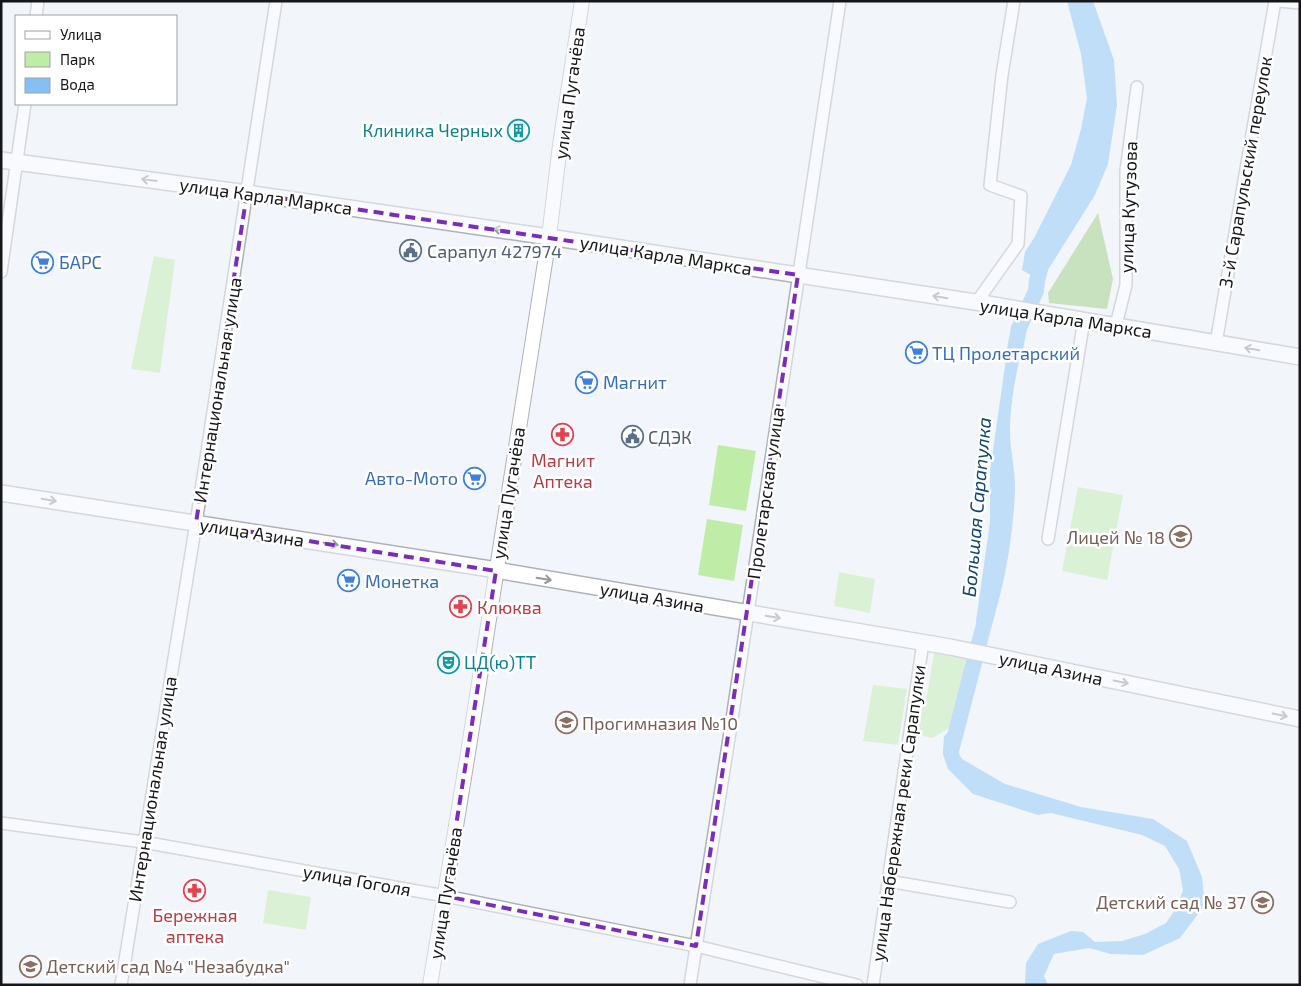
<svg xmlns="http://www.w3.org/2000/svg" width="1301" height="986" font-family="'Exo 2',sans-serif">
<rect width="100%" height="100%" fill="#f2f5fb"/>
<path fill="#bfeca7" d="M154,256l21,4 -15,113 -29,-4z
M718,445l38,6 -10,60 -37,-6z
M1078,487l45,8 -16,85 -45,-9z
M707,519l36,6 -9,56 -36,-6z
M839,572l36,7 -5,34 -36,-7z
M934,653l36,6 -17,67 -21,12 -18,-4 5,-28 6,1z
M873,685l34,4 -9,56 -35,-4z
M268,890l43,7 -5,33 -43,-7z"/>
<path fill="#96c979" d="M1098,213l15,66 -6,30 -58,-6 -1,-10z"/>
<path fill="#85c0f5" d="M1067,1h26l21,59 3,45 -9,59 -13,31 -47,75 -4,16 -7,16 -8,-1 1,-10 4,-14 -12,-7 3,-18 9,-14 37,-73 10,-36 6,-31 -6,-44z
M1013,327l13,2c-7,33 -16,68 -16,102 0,21 6,41 5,61 -2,43 -11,104 -28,143l-11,-14 14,-99v-51l17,-119z
M953,729l7,3 -5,15 7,12 43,25 76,23 72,12 34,22 15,36 3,28 -25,33 -37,17 -32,-1 -22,-6 -35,6 -10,22 4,9h-23l1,-22 12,-19 33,-13 12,1 12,10 27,-1 23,-7 21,-11 11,-16 6,-17 -4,-21 -14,-23 -23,-11 -91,-22 -13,2 -65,-21 -25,-25 -5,-15 1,-18z"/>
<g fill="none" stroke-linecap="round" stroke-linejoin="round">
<path stroke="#85c0f5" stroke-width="16" d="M1015,349l4,-21 17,-37 1,-11
M951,751l37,-142"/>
<defs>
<path id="minor" d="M1279,1l21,2
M36,16l2,-15
M1,272l24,-168
M976,303l42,-59 3,-48 -31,-11 12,-110 12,-74
M1116,325l10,-40v-114l11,-84
M1216,343l59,-342
M1048,539l36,-219
M1,823l142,19 302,54 251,50 161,39
M888,881l122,21
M121,985l75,-462 80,-522
M690,985l40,-253 110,-731
M873,985l50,-343"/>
<path id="tertiary" d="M430,985l38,-232 81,-516 11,-92 22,-144"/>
<path id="secondary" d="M1,160l246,33 302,44 439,67 312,53
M1,493l483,75 466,79 350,72"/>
</defs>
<use href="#minor" stroke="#afb1b8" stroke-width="14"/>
<use href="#tertiary" stroke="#afb1b8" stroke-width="16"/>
<use href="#secondary" stroke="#afb1b8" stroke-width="18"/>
<use href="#minor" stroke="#fff" stroke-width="11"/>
<use href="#tertiary" stroke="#fff" stroke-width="14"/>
<use href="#secondary" stroke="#fff" stroke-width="15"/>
</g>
<defs><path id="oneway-shaft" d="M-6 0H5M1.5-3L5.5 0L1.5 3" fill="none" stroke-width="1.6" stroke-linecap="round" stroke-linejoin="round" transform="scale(1.25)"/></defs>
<g stroke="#969698">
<use href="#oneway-shaft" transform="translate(149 180) rotate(-172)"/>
<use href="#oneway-shaft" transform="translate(501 230) rotate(-172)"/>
<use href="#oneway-shaft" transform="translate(940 297) rotate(-171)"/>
<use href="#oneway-shaft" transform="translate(1252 349) rotate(-170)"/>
<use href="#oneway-shaft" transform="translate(49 500) rotate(9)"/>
<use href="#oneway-shaft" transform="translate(331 544) rotate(9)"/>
<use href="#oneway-shaft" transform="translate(544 579) rotate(9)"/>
<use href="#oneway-shaft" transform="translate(773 617) rotate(10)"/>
<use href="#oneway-shaft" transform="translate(1121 682) rotate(12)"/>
<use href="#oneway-shaft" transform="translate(1280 715) rotate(12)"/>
</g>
<path d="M0 0H1301V986H0ZM247,193l551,82 -102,671 -251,-50 51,-325 -300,-48z" fill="#f2f5fb" fill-opacity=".55" fill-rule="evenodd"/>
<path fill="none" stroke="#7b2cbf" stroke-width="4" stroke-dasharray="10 6" stroke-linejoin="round" d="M247,193l551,82 -102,671 -251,-50 51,-325 -300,-48z"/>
<defs>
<symbol id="building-ring" viewBox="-11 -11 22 22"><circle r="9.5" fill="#fff" stroke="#0f9aa8" stroke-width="1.5"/><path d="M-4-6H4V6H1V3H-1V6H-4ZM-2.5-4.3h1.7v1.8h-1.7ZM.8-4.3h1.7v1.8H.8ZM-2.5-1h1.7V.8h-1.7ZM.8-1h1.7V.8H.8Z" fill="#0f9aa8"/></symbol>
<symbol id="civic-ring" viewBox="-11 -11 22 22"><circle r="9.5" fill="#fff" stroke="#5c6f8a" stroke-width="1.5"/><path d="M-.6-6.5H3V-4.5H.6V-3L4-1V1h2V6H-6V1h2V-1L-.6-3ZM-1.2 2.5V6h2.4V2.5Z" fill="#5c6f8a"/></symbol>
<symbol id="supermarket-ring" viewBox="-11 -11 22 22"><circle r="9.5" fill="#fff" stroke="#3f7fe0" stroke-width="1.5"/><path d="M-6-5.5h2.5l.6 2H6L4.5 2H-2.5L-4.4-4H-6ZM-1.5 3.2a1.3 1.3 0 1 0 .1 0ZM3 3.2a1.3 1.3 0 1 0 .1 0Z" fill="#3f7fe0"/></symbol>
<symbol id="pharmacy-ring" viewBox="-11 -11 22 22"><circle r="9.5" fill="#fff" stroke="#e0444e" stroke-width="1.5"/><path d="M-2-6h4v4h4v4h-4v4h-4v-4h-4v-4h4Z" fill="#e0444e"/></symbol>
<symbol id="school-ring" viewBox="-11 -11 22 22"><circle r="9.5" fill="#fff" stroke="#8d6e63" stroke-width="1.5"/><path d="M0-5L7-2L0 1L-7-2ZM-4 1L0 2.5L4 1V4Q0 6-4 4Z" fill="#8d6e63"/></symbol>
<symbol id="theatre-ring" viewBox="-11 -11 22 22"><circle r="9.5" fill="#fff" stroke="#0f9aa8" stroke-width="1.5"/><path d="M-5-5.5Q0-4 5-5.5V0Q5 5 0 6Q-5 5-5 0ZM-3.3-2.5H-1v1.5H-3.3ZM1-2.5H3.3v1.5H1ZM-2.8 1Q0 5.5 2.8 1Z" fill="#0f9aa8"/></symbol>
</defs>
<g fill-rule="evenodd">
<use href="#building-ring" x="506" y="118" width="25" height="25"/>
<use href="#civic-ring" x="398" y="238" width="25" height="25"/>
<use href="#supermarket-ring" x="30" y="250" width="25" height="25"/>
<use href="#supermarket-ring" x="904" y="340" width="25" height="25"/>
<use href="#supermarket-ring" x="574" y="370" width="25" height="25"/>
<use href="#pharmacy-ring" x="550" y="422" width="25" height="25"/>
<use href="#civic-ring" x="620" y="424" width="25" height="25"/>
<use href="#supermarket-ring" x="462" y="466" width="25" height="25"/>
<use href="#school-ring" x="1168" y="524" width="25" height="25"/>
<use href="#supermarket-ring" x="336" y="568" width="25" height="25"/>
<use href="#pharmacy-ring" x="448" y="594" width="25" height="25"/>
<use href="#theatre-ring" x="436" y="650" width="25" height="25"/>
<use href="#school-ring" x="554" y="710" width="25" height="25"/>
<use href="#pharmacy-ring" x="182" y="878" width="25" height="25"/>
<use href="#school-ring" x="1250" y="890" width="25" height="25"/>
<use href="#school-ring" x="18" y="954" width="25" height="25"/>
</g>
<g text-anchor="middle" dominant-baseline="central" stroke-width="5" stroke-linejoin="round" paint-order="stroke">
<g font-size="18" fill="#151619" stroke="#fff">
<text transform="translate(569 93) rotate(-82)">улица Пугачёва</text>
<text transform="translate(1245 172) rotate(-80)">3-й Сарапульский переулок</text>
<text transform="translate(266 196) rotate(8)">улица Карла Маркса</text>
<text transform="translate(1128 207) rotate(-88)">улица Кутузова</text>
<text transform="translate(666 255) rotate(9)">улица Карла Маркса</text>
<text transform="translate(1066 318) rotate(9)">улица Карла Маркса</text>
<text transform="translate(217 390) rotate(-81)">Интернациональная улица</text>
<text transform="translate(508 493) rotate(-81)">улица Пугачёва</text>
<text transform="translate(765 493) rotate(-82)">Пролетарская улица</text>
<text transform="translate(252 532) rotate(9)">улица Азина</text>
<text transform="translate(652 597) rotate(10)">улица Азина</text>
<text transform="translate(1051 668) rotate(12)">улица Азина</text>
<text transform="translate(152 789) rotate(-81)">Интернациональная улица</text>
<text transform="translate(898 813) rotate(-82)">улица Набережная реки Сарапулки</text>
<text transform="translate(357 880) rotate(10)">улица Гоголя</text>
<text transform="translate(445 893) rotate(-81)">улица Пугачёва</text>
</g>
<g font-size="18" fill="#0d838f" stroke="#fff" text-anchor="end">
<text x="503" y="130">Клиника Черных</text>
<text x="464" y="662" text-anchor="start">ЦД(ю)ТТ</text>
</g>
<g font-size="18" fill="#4e5e75" stroke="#fff" text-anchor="start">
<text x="427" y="251">Сарапул 427974</text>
<text x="648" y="437">СДЭК</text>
</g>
<g font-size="18" fill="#366cbe" stroke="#fff" text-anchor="start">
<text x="59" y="262">БАРС</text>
<text x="932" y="353">ТЦ Пролетарский</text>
<text x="603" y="382">Магнит</text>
<text x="458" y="478" text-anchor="end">Авто-Мото</text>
<text x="365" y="581">Монетка</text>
</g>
<g font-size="18" fill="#be3a42" stroke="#fff">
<text x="563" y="460">Магнит<tspan x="563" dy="21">Аптека</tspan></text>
<text x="477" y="607" text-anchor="start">Клюква</text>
<text x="195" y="915">Бережная<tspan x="195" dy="21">аптека</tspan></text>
</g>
<g font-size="18" fill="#785e54" stroke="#fff" text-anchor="end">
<text x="1165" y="537">Лицей № 18</text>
<text x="582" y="723" text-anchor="start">Прогимназия №10</text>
<text x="1246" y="902">Детский сад № 37</text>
<text x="46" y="966" text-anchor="start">Детский сад №4 "Незабудка"</text>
</g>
<g font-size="19" font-style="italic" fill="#0f4771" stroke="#fff">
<text transform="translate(976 507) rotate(-85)">Большая Сарапулка</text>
</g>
</g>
<rect width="1301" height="986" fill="none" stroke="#151619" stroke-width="5"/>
<rect x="15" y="15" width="162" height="90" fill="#ffffff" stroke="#a1a2a3"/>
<rect x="25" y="31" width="25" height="8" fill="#ffffff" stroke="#a1a2a3"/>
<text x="60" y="40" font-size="15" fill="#151619">Улица</text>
<rect x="25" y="52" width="25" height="15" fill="#bfeca7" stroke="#a1a2a3"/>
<text x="60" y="65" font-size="15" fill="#151619">Парк</text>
<rect x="25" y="78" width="25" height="15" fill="#85c0f5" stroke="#a1a2a3"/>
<text x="60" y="90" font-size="15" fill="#151619">Вода</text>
</svg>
